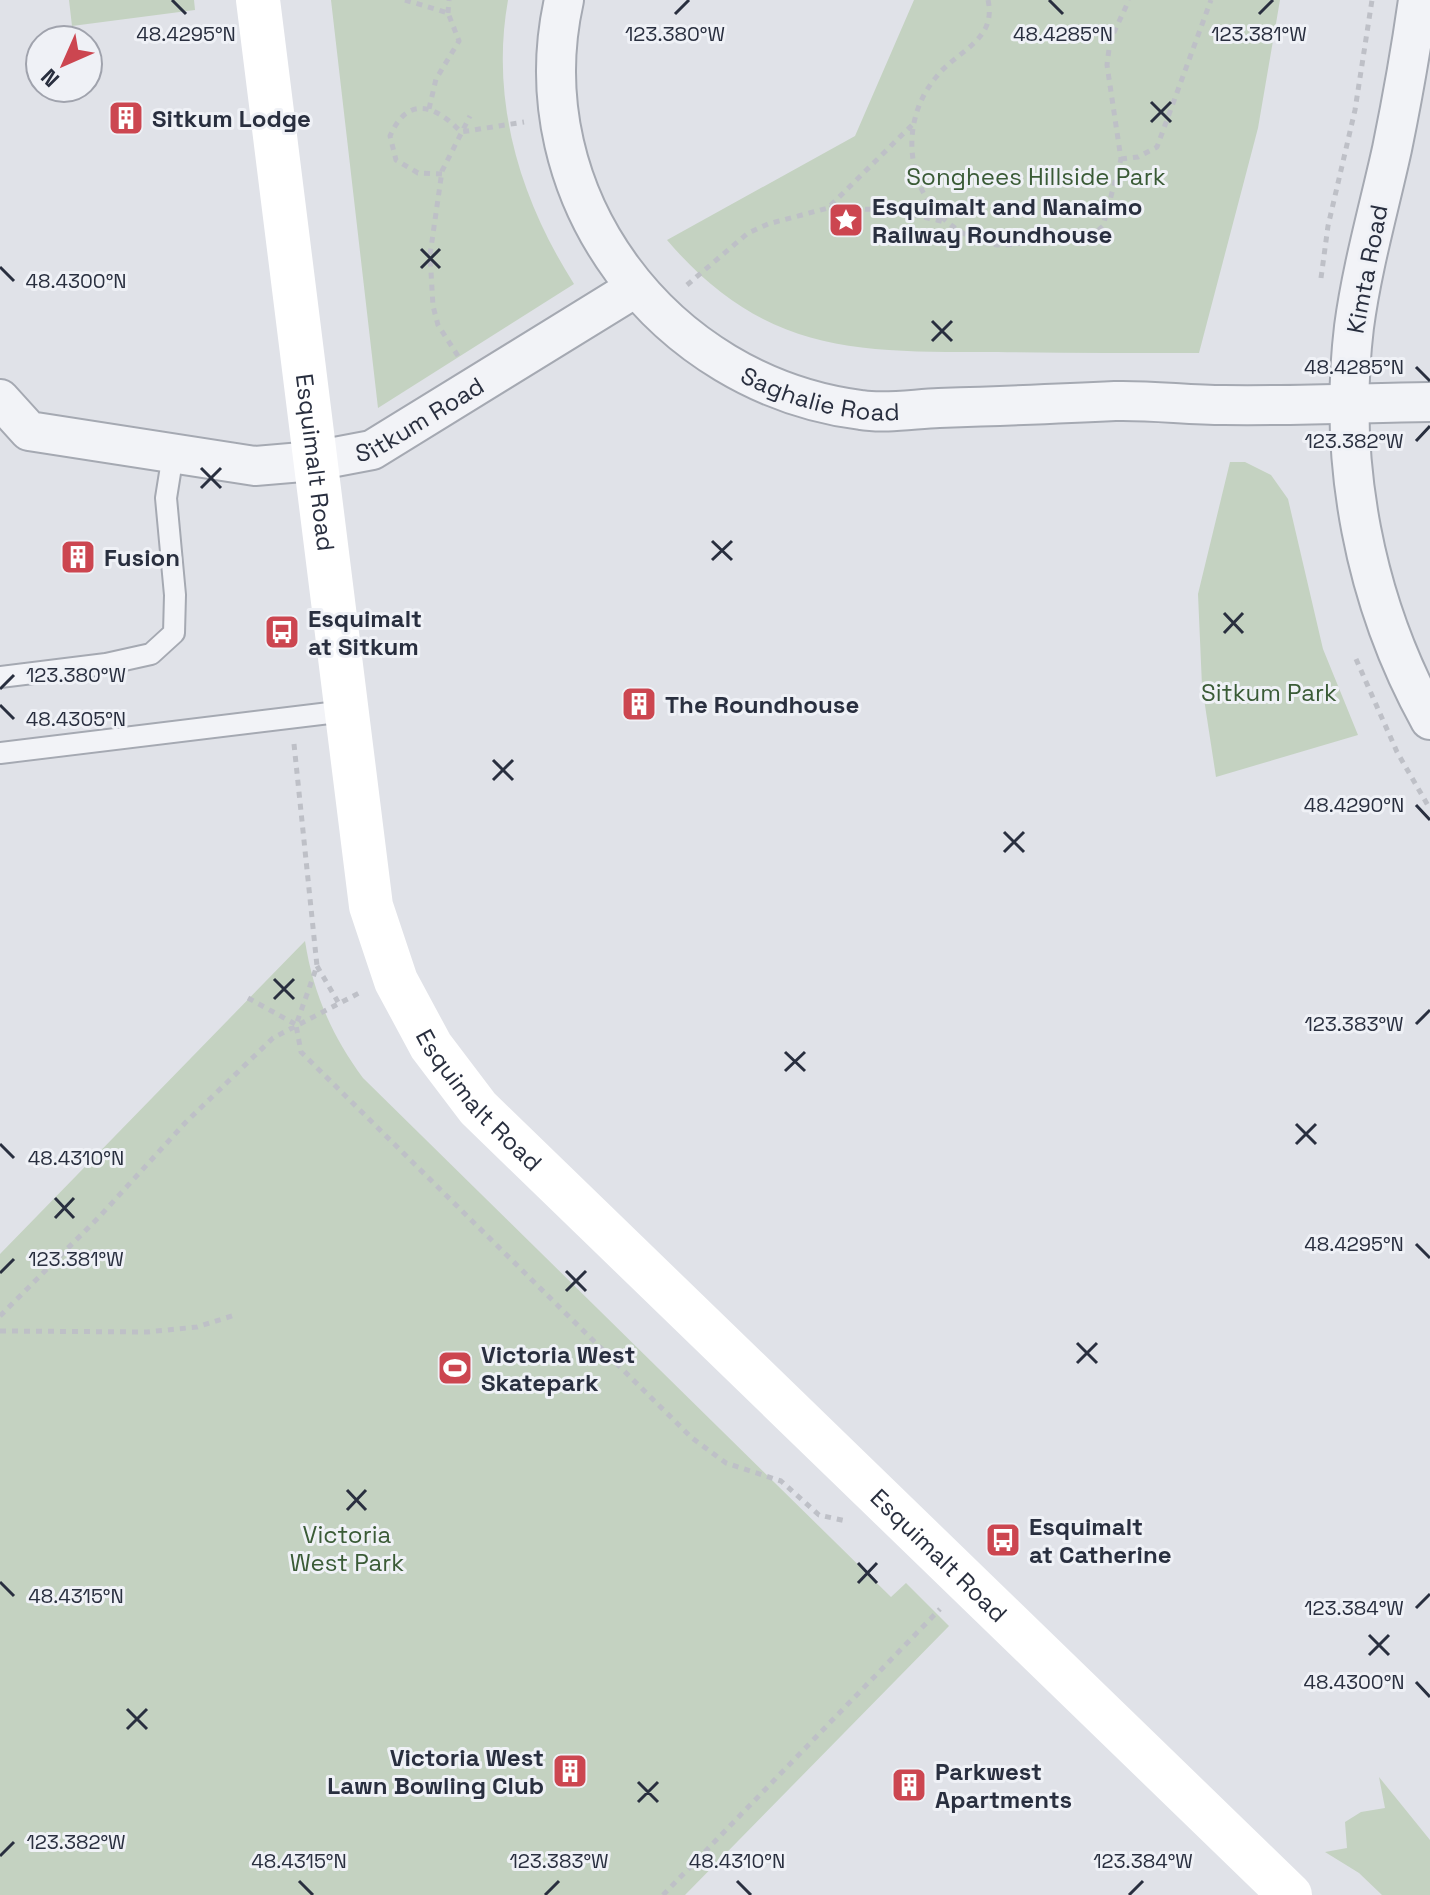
<svg xmlns="http://www.w3.org/2000/svg" width="1430" height="1895" font-family="'Space Grotesk',sans-serif">
<rect width="100%" height="100%" fill="#e0e2e8"/>
<path fill="#c4d2c1" d="M69,0h125l1,10 -123,16z
M331,0h177c-18,101 12,199 66,284l-196,124z
M914,0h366l-22,128 -59,225c-67,0 -134,0 -201,-1 -139,0 -233,3 -331,-112l188,-104z
M1230,462h15l26,13 17,24 35,150 35,86 -142,42 -14,-91 -4,-92z
M305,941c8,52 27,95 58,137l528,519 15,-14 43,43 -264,269h-685v-641z
M1379,1777l51,63v55h-48l-23,-22 -34,-21 22,-4 -2,-26 16,-10 24,-4z"/>
<g fill="none" stroke-linecap="round" stroke-linejoin="round">
<defs>
<path id="service" d="M0,677l106,-13 45,-10 23,-21 1,-38 -9,-97 7,-44
M0,753l346,-42"/>
<g id="minor">
<path id="s1" d="M564,0c-44,196 100,385 297,410 24,4 53,-1 78,-2 59,-2 117,-4 176,-7 36,-1 73,4 109,4 68,1 137,-2 206,-3"/>
<path d="M1418,0c-7,50 -16,100 -26,149 -13,59 -30,118 -38,178 -16,135 10,274 76,393"/>
<path id="s2" d="M0,399l29,32 226,35 59,-5 58,-11 263,-162"/>
</g>
</defs>
<use href="#service" stroke="#a5a9b2" stroke-width="24"/>
<use href="#minor" stroke="#a5a9b2" stroke-width="42"/>
<path stroke="#bec0c7" stroke-width="5" stroke-dasharray="6 6" stroke-linecap="butt" d="M405,0l43,13 11,28 -23,38 -7,30
M988,0c9,40 -30,50 -51,76 -28,33 -32,76 -15,114 12,25 38,46 65,53 20,6 40,-2 60,-5 14,-2 29,0 43,0l13,-12 18,-67 -14,-94 3,-24 19,-41
M448,13l1,-13
M1121,159l17,-2 19,-10 54,-147
M442,174l-24,-1 -22,-13 -6,-24c18,-41 45,-31 71,-4l63,-10
M829,208l63,2 53,12
M1321,278l7,-52 27,-116 17,-110
M687,285l61,-52 20,-9 60,-16 84,-83
M458,356l-20,-31 -5,-19 -3,-51 12,-84 28,-55
M1356,659l41,93 33,57
M294,744l23,222 -21,59 5,27 391,386 34,25 55,18 38,34 27,6
M317,966l21,36
M248,998l47,26
M0,1316l100,-100 86,-94 87,-84 86,-45
M0,1331l147,1 50,-5 38,-12
M663,1895l277,-286"/>
<use href="#service" stroke="#f2f3f7" stroke-width="20"/>
<use href="#minor" stroke="#f2f3f7" stroke-width="38"/>
<path stroke="#fff" stroke-width="44" id="s3" d="M258,0l113,906 25,75 35,65 47,62 812,787"/>
</g>
<path fill="none" stroke="#292f3f" stroke-width="3" d="M172,0l14,14M1049,0l14,14M675,14l14,-14M1259,14l14,-14M1151,102l20,20M1151,122l20,-20M421,249l19,19M0,267l14,14M421,268l19,-19M932,321l20,20M932,341l20,-20M1416,367l14,14M1416,441l14,-15M201,468l20,20M201,488l20,-20M712,541l20,19M712,560l20,-19M1224,613l19,20M1224,633l19,-20M0,689l14,-14M0,705l14,14M493,760l20,20M493,780l20,-20M1416,805l14,15M1004,832l20,20M1004,852l20,-20M274,979l20,20M274,999l20,-20M1416,1024l14,-14M785,1052l20,19M785,1071l20,-19M1296,1124l20,20M0,1144l14,14M1296,1144l20,-20M55,1198l19,20M55,1218l19,-20M1416,1244l14,14M566,1271l20,20M0,1273l14,-14M566,1291l20,-20M1077,1343l20,20M1077,1363l20,-20M347,1490l19,20M347,1510l19,-20M858,1563l19,20M0,1582l14,14M858,1583l19,-20M1416,1608l14,-14M1369,1635l20,20M1369,1655l20,-20M1416,1682l14,15M127,1709l20,20M127,1729l20,-20M638,1782l20,20M638,1802l20,-20M0,1856l14,-14M299,1881l14,14M737,1881l14,14M545,1895l14,-14M1129,1895l14,-14"/>
<defs>
<symbol id="building-square" viewBox="-11 -11 22 22"><rect x="-9" y="-9" width="18" height="18" rx="4" fill="#cc4650" stroke="#eff1f6"/><path d="M-4-6H4V6H1V3H-1V6H-4ZM-2.5-4.3h1.7v1.8h-1.7ZM.8-4.3h1.7v1.8H.8ZM-2.5-1h1.7V.8h-1.7ZM.8-1h1.7V.8H.8Z" fill="#fff"/></symbol>
<symbol id="sight-square" viewBox="-11 -11 22 22"><rect x="-9" y="-9" width="18" height="18" rx="4" fill="#cc4650" stroke="#eff1f6"/><path d="M0-6L1.8-2.2L6-1.7L2.9 1.2L3.7 5.4L0 3.3L-3.7 5.4L-2.9 1.2L-6-1.7L-1.8-2.2Z" fill="#fff"/></symbol>
<symbol id="bus-square" viewBox="-11 -11 22 22"><rect x="-9" y="-9" width="18" height="18" rx="4" fill="#cc4650" stroke="#eff1f6"/><path d="M-5-6H5V4H4V6H2V4H-2V6H-4V4H-5ZM-3.5-4V0h7V-4ZM-3.5 1.2v1.5H-2V1.2ZM2 1.2v1.5H3.5V1.2Z" fill="#fff"/></symbol>
<symbol id="stadium-square" viewBox="-11 -11 22 22"><rect x="-9" y="-9" width="18" height="18" rx="4" fill="#cc4650" stroke="#eff1f6"/><path d="M0-5a6.5 5 0 1 0 0 10a6.5 5 0 1 0 0-10ZM-3.5-1.8h7v3.6h-7Z" fill="#fff"/></symbol>
</defs>
<g fill-rule="evenodd">
<use href="#building-square" x="106" y="98" width="40" height="40"/>
<use href="#sight-square" x="826" y="200" width="40" height="40"/>
<use href="#building-square" x="58" y="537" width="40" height="40"/>
<use href="#bus-square" x="262" y="612" width="40" height="40"/>
<use href="#building-square" x="619" y="684" width="40" height="40"/>
<use href="#stadium-square" x="435" y="1348" width="40" height="40"/>
<use href="#bus-square" x="983" y="1520" width="40" height="40"/>
<use href="#building-square" x="550" y="1751" width="40" height="40"/>
<use href="#building-square" x="889" y="1765" width="40" height="40"/>
</g>
<g text-anchor="middle" dominant-baseline="central" stroke-width="6" stroke-linejoin="round" paint-order="stroke">
<g font-size="24" font-weight="bold" fill="#292f3f" stroke="#eff1f6" text-anchor="start">
<text x="152" y="118">Sitkum Lodge</text>
<text x="872" y="206">Esquimalt and Nanaimo<tspan x="872" dy="28">Railway Roundhouse</tspan></text>
<text x="104" y="557">Fusion</text>
<text x="308" y="618">Esquimalt<tspan x="308" dy="28">at Sitkum</tspan></text>
<text x="665" y="704">The Roundhouse</text>
<text x="481" y="1354">Victoria West<tspan x="481" dy="28">Skatepark</tspan></text>
<text x="1029" y="1526">Esquimalt<tspan x="1029" dy="28">at Catherine</tspan></text>
<text x="544" y="1757" text-anchor="end">Victoria West<tspan x="544" dy="28">Lawn Bowling Club</tspan></text>
<text x="935" y="1771">Parkwest<tspan x="935" dy="28">Apartments</tspan></text>
</g>
<g font-size="24" fill="#3a5b36" stroke="#eff1f6">
<text x="1036" y="176">Songhees Hillside Park</text>
<text x="1269" y="692">Sitkum Park</text>
<text x="347" y="1534">Victoria<tspan x="347" dy="28">West Park</tspan></text>
</g>
<g font-size="24" fill="#292f3f" stroke="#eff1f6">
<text transform="translate(1367 269) rotate(-79)">Kimta Road</text>
<text stroke="none"><textPath href="#s1" startOffset="526">Saghalie Road</textPath></text>
<text stroke="none"><textPath href="#s2" startOffset="446">Sitkum Road</textPath></text>
<text stroke="none"><textPath href="#s3" startOffset="466">Esquimalt Road</textPath></text>
<text stroke="none"><textPath href="#s3" startOffset="1138">Esquimalt Road</textPath></text>
<text stroke="none"><textPath href="#s3" startOffset="1786">Esquimalt Road</textPath></text>
</g>
</g>
<g font-size="20" text-anchor="middle" fill="#292f3f" stroke="#eff1f6" stroke-width="6" stroke-linejoin="round" paint-order="stroke">
<text x="186" y="41">48.4295°N</text>
<text x="675" y="41">123.380°W</text>
<text x="1063" y="41">48.4285°N</text>
<text x="1259" y="41">123.381°W</text>
<text x="76" y="288">48.4300°N</text>
<text x="1354" y="374">48.4285°N</text>
<text x="1354" y="448">123.382°W</text>
<text x="76" y="682">123.380°W</text>
<text x="76" y="726">48.4305°N</text>
<text x="1354" y="812">48.4290°N</text>
<text x="1354" y="1031">123.383°W</text>
<text x="76" y="1165">48.4310°N</text>
<text x="1354" y="1251">48.4295°N</text>
<text x="76" y="1266">123.381°W</text>
<text x="76" y="1603">48.4315°N</text>
<text x="1354" y="1615">123.384°W</text>
<text x="1354" y="1689">48.4300°N</text>
<text x="76" y="1849">123.382°W</text>
<text x="559" y="1868">123.383°W</text>
<text x="1143" y="1868">123.384°W</text>
<text x="299" y="1868">48.4315°N</text>
<text x="737" y="1868">48.4310°N</text>
</g>
<g transform="translate(64 64) rotate(225)"><circle r="38" fill="#eff1f6" stroke="#a0a3ad" stroke-width="2"/>
<path d="M0-6L14 30L0 20L-14 30Z" fill="#cc4650"/>
<text y="-12" font-size="22" font-weight="bold" text-anchor="middle" fill="#292f3f">N</text>
</g>
</svg>
